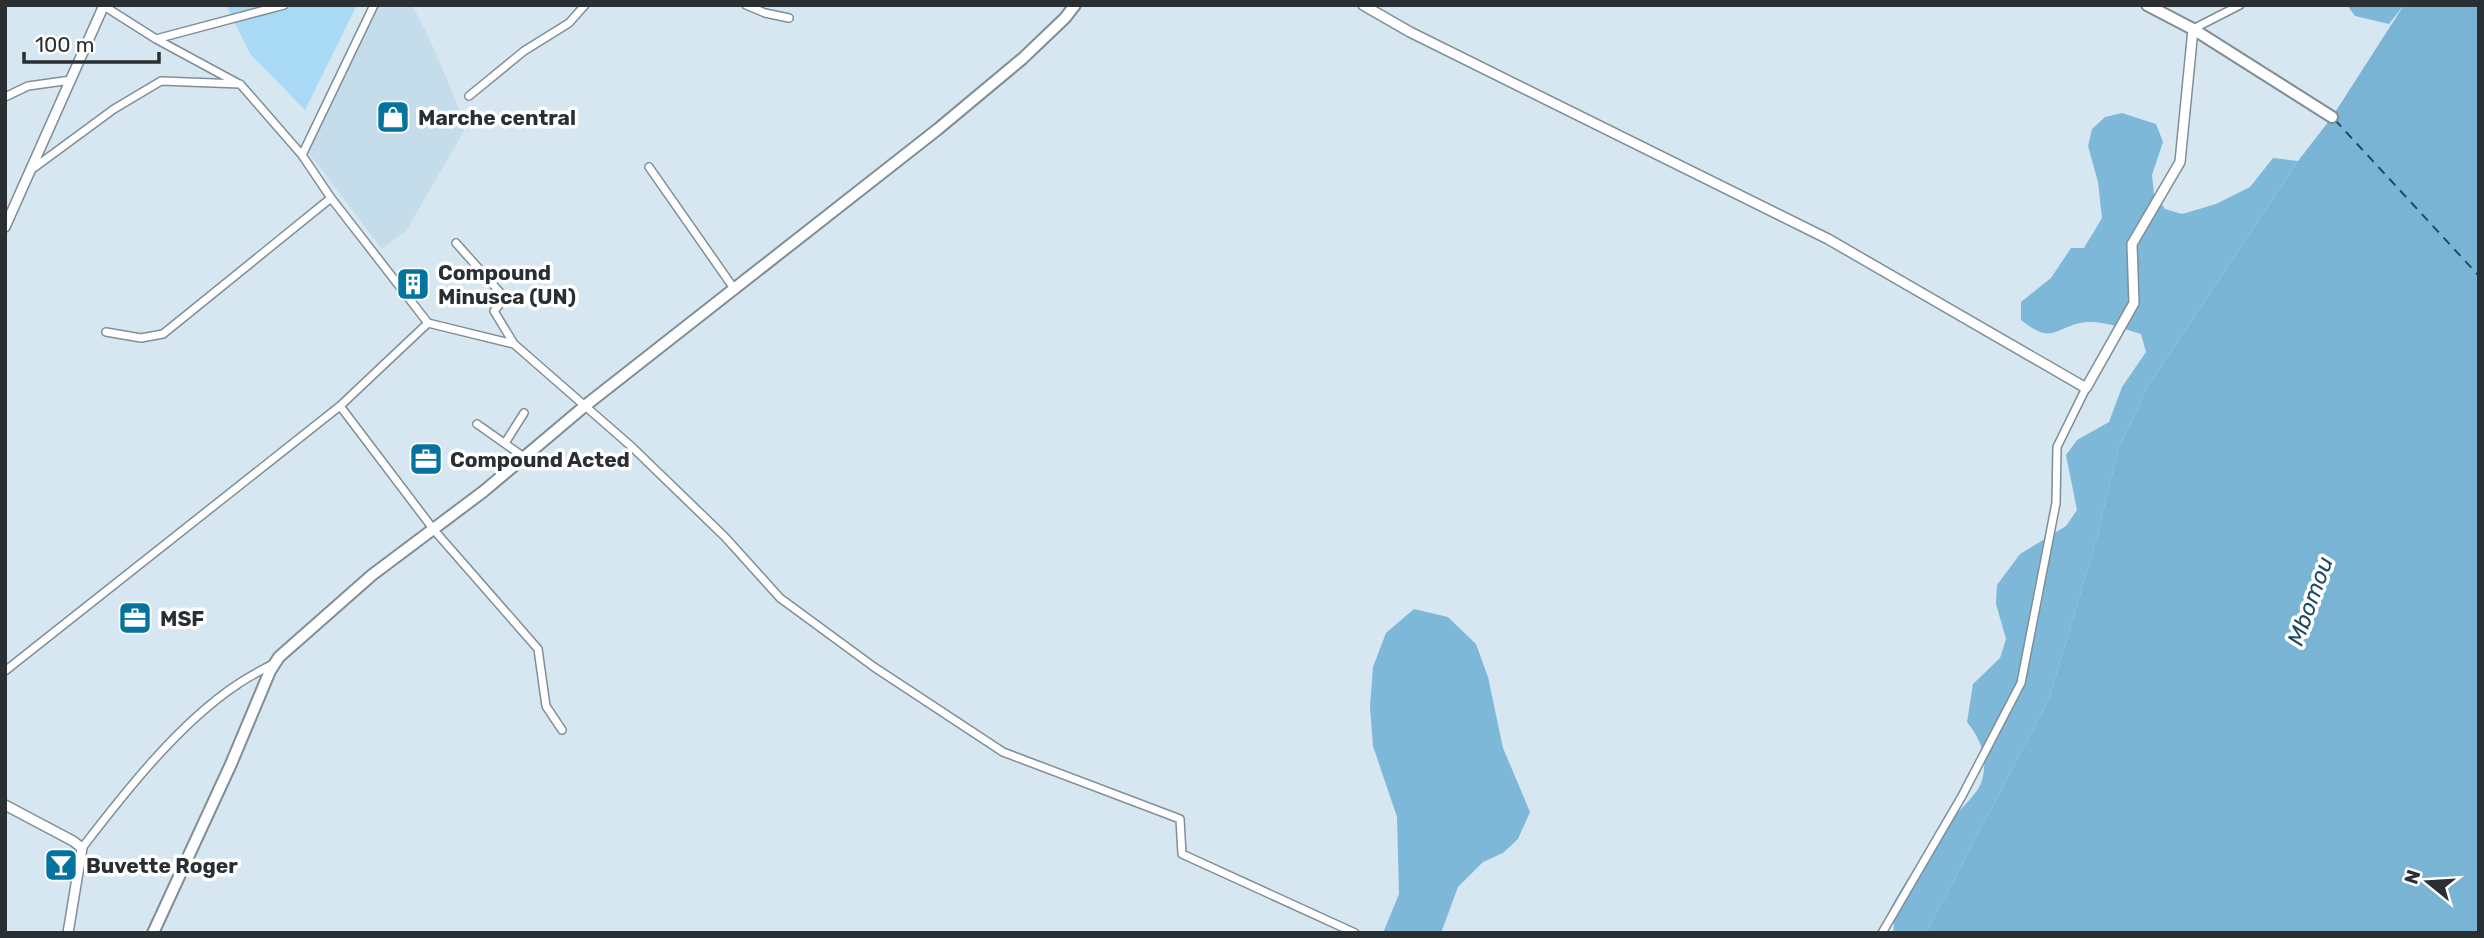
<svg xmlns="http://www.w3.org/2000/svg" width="2484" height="938" font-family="Rubik,sans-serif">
<rect width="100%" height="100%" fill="#d7e7f1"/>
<path fill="#c5dcea" d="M378,5h34l18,35 27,63 7,28 -58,100 -24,18 -74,-97z"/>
<path fill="#a8d9f5" d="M226,5h131l-52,105 -54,-55z"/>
<path fill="#7db8d9" d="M2347,5h57l-15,19 -34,-8z
M2122,113l34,11 7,18 -11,33 2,19 11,15 17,5 34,-10 34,-17 23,-29 25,3 -150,225 -30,64 -21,88 -48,161 -123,234h-33l1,-8 -5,-14c15,-28 34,-56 54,-82 9,-13 33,-32 38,-46 8,-23 0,-44 -14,-61l6,-38 27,-26 6,-19 -10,-35 1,-19 23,-31 46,-28 11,-16 -11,-55 11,-15 32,-18 13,-35 24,-35 -5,-18c-16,-5 -36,-13 -54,-12 -31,3 -33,25 -66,-2v-18l30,-24 20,-30h13l18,-30 -4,-36 -10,-36 4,-17 13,-12z
M1414,609l34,8 28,27 12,33 15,71 27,64 -12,27 -15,14 -20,9 -25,25 -17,46h-58l16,-39 -2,-77 -24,-71 -3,-39 3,-40 13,-34z"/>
<path fill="#79b4d5" d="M2404,5h75v928h-553l123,-234 48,-161 21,-88 30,-64 150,-225 34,-44z"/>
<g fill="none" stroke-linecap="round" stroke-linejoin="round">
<path stroke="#1c4b63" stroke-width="2" stroke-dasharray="9 7" stroke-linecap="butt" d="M2335,120l144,156"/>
<defs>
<path id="minor" d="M746,5l19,8 24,5
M104,6l52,33 85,46 61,70 29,43 97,125 86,21 118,103 93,90 55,61 94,69 129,85 177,67 2,35 173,79
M2193,29l47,-24
M156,39l128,-34
M469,96l55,-45 45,-28 16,-18
M5,97l23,-11 43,-6
M302,155l72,-150
M649,167l86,123
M31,170l83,-61 47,-28 79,3
M456,243l49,55 -11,13 20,33
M106,332l35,6 22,-4 168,-136
M340,406l94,124 104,119 8,57 16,24
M477,424l47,33
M505,443l19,-30
M5,671l335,-265 88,-83
M82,848c43,-56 97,-125 156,-164 10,-7 22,-13 33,-19
M1882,933l80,-137 59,-113 35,-180 1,-56 29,-59"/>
<path id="tertiary" d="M1363,5l47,27 418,207 258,149 48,-85 -2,-59 48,-82 13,-133
M5,227l99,-222
M5,805l68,36 9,7 -14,85"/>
<path id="primary" d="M2147,5l46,24 139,88
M153,933l78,-169 39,-93 9,-14 93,-82 112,-84 102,-86 352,-276 84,-70 43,-41 10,-13"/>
</defs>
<use href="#minor" stroke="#7f8e97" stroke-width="10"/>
<use href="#tertiary" stroke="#7f8e97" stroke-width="12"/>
<use href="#primary" stroke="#7f8e97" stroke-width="14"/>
<use href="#minor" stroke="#fff" stroke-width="7"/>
<use href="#tertiary" stroke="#fff" stroke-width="9"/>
<use href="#primary" stroke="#fff" stroke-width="10"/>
</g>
<defs>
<symbol id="shop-square" viewBox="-11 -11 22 22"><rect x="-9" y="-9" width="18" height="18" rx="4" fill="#04739e" stroke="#fff"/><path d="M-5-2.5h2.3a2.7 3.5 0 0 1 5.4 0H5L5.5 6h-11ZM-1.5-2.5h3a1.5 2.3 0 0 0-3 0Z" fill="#fff"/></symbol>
<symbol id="building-square" viewBox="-11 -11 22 22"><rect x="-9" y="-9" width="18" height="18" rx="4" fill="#04739e" stroke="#fff"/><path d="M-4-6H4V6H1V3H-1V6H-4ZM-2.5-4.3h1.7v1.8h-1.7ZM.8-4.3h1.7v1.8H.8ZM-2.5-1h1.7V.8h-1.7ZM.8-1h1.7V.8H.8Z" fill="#fff"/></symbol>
<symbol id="office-square" viewBox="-11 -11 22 22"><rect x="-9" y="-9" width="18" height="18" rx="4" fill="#04739e" stroke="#fff"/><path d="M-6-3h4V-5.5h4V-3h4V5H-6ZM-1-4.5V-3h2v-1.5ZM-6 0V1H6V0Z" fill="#fff"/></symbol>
<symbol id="bar-square" viewBox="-11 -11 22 22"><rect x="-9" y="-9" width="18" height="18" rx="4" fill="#04739e" stroke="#fff"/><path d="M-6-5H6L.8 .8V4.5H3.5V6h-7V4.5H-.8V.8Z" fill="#fff"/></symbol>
</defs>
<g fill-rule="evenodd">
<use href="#shop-square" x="374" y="98" width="38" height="38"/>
<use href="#building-square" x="394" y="265" width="38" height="38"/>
<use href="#office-square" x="407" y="440" width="38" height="38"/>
<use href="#office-square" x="116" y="599" width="38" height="38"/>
<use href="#bar-square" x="42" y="846" width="38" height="38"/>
</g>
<g text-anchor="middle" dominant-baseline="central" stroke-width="7" stroke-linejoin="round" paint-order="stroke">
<g font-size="21" font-weight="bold" fill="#292f33" stroke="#fff" text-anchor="start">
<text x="418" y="117">Marche central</text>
<text x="438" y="272">Compound<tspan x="438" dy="24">Minusca (UN)</tspan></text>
<text x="450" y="459">Compound Acted</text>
<text x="160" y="618">MSF</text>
<text x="86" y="865">Buvette Roger</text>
</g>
<g font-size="23" font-style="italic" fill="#1c4b63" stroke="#fff">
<text transform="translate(2310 601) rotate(-70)">Mbomou</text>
</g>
</g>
<rect width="2484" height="938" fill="none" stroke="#292f33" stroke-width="14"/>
<g transform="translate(2428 882) rotate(288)" stroke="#ffffff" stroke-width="5" paint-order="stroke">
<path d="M0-5L12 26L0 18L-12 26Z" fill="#292f33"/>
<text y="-10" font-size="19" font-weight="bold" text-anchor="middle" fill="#292f33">N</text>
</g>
<path d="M24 52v10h135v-10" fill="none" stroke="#292f33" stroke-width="3.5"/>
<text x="35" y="52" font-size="21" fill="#292f33" stroke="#ffffff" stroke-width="5" paint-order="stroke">100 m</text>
</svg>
